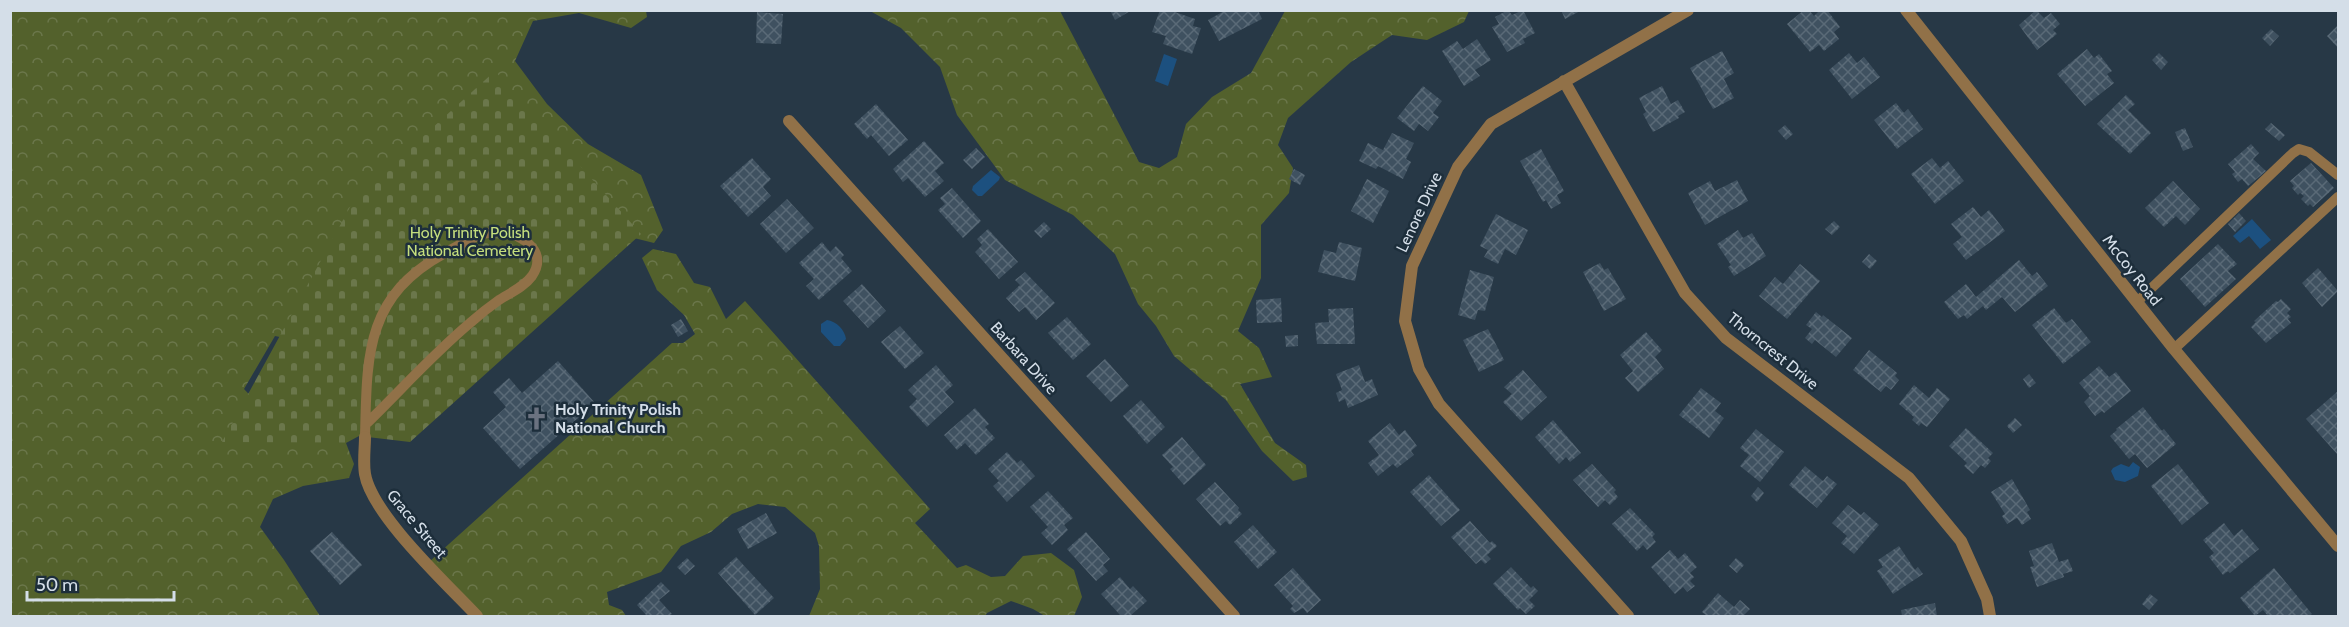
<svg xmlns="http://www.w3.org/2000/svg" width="2349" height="627" font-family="Cabin,sans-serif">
<defs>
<pattern id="forest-crowns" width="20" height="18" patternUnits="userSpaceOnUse" patternTransform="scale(1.5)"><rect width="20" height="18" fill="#53612c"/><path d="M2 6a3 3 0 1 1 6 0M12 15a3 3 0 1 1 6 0" fill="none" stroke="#6b774b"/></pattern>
<pattern id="cemetery-stones" width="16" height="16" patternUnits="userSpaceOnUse" patternTransform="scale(1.5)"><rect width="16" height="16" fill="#53612c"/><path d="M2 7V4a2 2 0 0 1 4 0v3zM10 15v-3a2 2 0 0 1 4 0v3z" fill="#6b774b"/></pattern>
<pattern id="building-cross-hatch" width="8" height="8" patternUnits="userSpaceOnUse" patternTransform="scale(1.5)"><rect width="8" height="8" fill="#3f5160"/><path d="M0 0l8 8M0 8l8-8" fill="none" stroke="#5a6a77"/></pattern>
</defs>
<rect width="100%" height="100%" fill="#273846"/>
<path fill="url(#forest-crowns)" d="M10,11h636l1,6 -16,11 -52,-15 -46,8 -18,40 32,43 41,40 53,31 22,55 -9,13 -32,-8 -317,107 -30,-6 -31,53 19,20 12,27 71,7 8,21 -5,14 -46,8 -30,13 -13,28 24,33 36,56h-309z
M870,11h190l79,151 20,6 18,-11 9,-33 26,-27 39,-24 34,-62h184l-5,11 -37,18 -35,-5 -41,27 -63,56 -10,27 15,23 -4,25 -28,32v53l-23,53 21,17 13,29 -32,7 35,59 31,22 1,12 -14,4 -31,-30 -36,-51 -52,-44 -18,-30 -18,-22 -23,-50 -42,-39 -68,-35 -48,-65 -17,-48 -39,-39z
M653,249l23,5 18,29 16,4 16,32 19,-18 185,208 -15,14 42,45 9,-3 25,12 14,-1 18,-20 28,-3 23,17 8,27 -8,19h-29l-12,-7 -22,-8 -24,12 -2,3h-176l11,-27 -1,-43 -4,-13 -30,-26 -27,-3 -26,10 -21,18 -30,14 -20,26 -54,20 2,13 13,5 4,6h-147l-50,-54 243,-219h11l12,-9 -11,-19 -27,-25 -15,-32z"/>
<path fill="url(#cemetery-stones)" d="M495,71l146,163 -231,208 -51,-6 -13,7 -124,-1 133,-244z"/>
<path fill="#1c507f" d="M1164,54l13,5 -9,27 -13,-5z
M991,170l9,7 -1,3 -17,16h-4l-6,-6 1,-4z
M2252,219l19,21 -11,9 -11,-13 -9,7 -7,-7z
M827,320c9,1 18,10 19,19l-6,7h-6l-13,-14v-8z
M2133,462l7,5 -2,9 -13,6 -10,-2 -4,-9 2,-3 8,-4 8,3z"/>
<path fill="url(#building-cross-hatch)" d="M1110,10h22l-17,10z
M1160,10h9l26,9 -2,7 8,2 -9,26 -29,-10 3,-8 -14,-4z
M1226,10h32l4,9 -43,22 -11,-21z
M1508,10l4,5 11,-5 12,23 -12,6 2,4 -18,9 -15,-25 7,-3 -4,-7z
M1561,10h21l-17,9z
M1804,10h5l5,6 6,-6h7l13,17 -6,5 5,7 -15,12 -5,-6 -9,7 -23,-28z
M2036,10l8,8 7,-5 9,11 -7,6 4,4 -20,16 -18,-25z
M757,12l26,2 -2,30 -25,-1z
M2338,25v23l-11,-12z
M2271,29l8,7 -9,10 -8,-8z
M1477,39l14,21 -16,10 5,6 -16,10 -22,-35 15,-10 6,8z
M2087,49l7,9 5,-4 13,17 -5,3 7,9 -29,23 -28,-32z
M1722,51l12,22 -10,6 10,19 -21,11 -23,-41z
M1849,53l8,10 7,-6 16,20 -28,22 -23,-29z
M2159,53l9,9 -7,8 -9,-10z
M1423,86l19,15 -9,12 6,4 -11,14 -9,-7 -5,7 -17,-13z
M1662,86l9,18 7,-4 7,12 -7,4 1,2 -26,14 -10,-18 3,-2 -7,-14z
M2126,95l9,9 -7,6 23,23 -21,21 -33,-30z
M1896,103l8,10 4,-4 15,20 -26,20 -23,-29z
M876,104l32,36 -19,16 -18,-21 -4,4 -13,-15z
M2271,123l14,12 -6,6 -14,-12z
M1785,125l8,9 -7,6 -8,-9z
M2185,128l8,19 -10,4 -8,-19z
M1392,133l22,10 -8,16 5,3 -8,17 -25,-13 -2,3 -17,-8 9,-18 15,7z
M924,141l20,22 -9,8 9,10 -19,16 -17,-19 -5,4 -10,-13z
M2251,144l8,9 -6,6 13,12 -18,15 -6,-7 -4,3 -6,-8 3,-2 -7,-8z
M976,148l9,9 -13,12 -9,-9z
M1541,149l23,42 -7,4 4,8 -10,6 -5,-9 -3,2 -23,-41z
M752,158l19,21 -8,8 8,9 -23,21 -28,-31z
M1932,158l8,10 8,-7 16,20 -29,23 -24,-30z
M2311,163l23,25 -21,19 -3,-3 -2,2 -7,-7 3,-3 -4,-3 -2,2 -6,-7 2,-2 -4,-5z
M1294,169l11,6 -5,10 -11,-6z
M1367,179l22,12 -16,32 -22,-12z
M1737,180l11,21 -43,24 -17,-32 22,-12 5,10z
M2173,181l27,28 -15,16 -9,-9 -12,11 -19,-19z
M952,188l29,33 -18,17 -25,-28 7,-6 -5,-6z
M787,199l27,29 -28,25 -26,-29z
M1973,207l8,10 8,-7 16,21 -39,29 -13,-16 9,-7 -11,-13z
M2239,213l7,8 -11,11 -7,-8z
M1496,214l32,16 -12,25 -11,-6 -7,15 -14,-7 4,-7 -8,-4z
M1834,221l6,6 -8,8 -7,-6z
M1044,222l7,7 -10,9 -7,-7z
M988,229l30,33 -19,17 -24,-27 7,-7 -5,-6z
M1738,230l5,8 9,-5 14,23 -32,20 -6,-9 3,-2 -14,-21z
M822,242l8,10 6,-6 8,9 -3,3 11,13 -33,29 -13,-14 8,-7 -15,-16z
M1339,242l23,6 -7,33 -37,-9 6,-22 12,3z
M2218,244l19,20 -9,7 8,8 -31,28 -25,-28z
M1869,254l8,7 -7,8 -8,-7z
M2019,260l13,16 5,-4 11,14 -33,26 -13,-15 -16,13 -3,-4 -16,13 -3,-4 -6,4 -14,-17 22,-18 10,13z
M1600,263l4,7 4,-2 18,31 -22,12 -21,-39z
M1800,264l20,17 -33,38 -28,-23 16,-19 8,7z
M2318,268l20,23 -16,16 -20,-24z
M1470,270l24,7 -9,34 -7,-1 -3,10 -17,-5z
M1025,272l30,31 -19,17 -11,-13 -6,5 -13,-14 14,-13 -5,-5z
M862,284l24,27 -18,17 -25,-27z
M1281,298l1,24 -25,1 -1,-23z
M2281,299l10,10 -4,4 4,4 -3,2 3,4 -25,20 -15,-16 5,-5 -2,-1 22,-20 2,1z
M1353,308l2,36h-38l-2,-21 14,-1 -1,-13z
M2054,308l12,15 6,-4 19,23 -28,22 -31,-39z
M1816,312l6,5 1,-2 29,23 -16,19 -21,-17 -3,4 -7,-6 7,-9 -6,-4z
M1067,317l24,27 -18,16 -25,-27z
M681,319l7,12 -10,6 -7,-12z
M900,326l24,27 -19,16 -24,-27z
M1488,329l16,31 -25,12 -16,-32z
M1646,332l16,18 -7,7 9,12 -26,23 -13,-14 8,-7 -13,-16z
M1298,335v11l-12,1 -1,-11z
M1869,350l28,23 -2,3 4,4 -8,10 -5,-4 -5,6 -28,-22z
M1105,359l24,27 -18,16 -25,-26z
M558,361l37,42 -75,66 -37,-41 23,-21 -13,-15 16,-14 13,15z
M936,365l17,20 -8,7 9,10 -27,25 -18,-20 8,-8 -9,-9z
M1359,365l6,17 7,-3 6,16 -30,13 -3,-9 -6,3 -3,-9 6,-3 -6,-16z
M2099,366l10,11 7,-5 15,19 -27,22 -2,-2 -7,5 -11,-14 6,-6 -11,-13z
M1523,370l24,27 -26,24 -18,-19 9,-8 -8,-7z
M2029,374l7,9 -7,5 -6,-9z
M1914,385l15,13 8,-10 13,11 -23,28 -6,-4 -2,3 -7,-6 2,-3 -15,-13z
M1701,388l20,15 -6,8 9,7 -15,20 -30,-23z
M2338,391v62l-1,1 -31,-35z
M1141,400l24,27 -18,17 -24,-28z
M2143,407l19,24 2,-2 12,15 -29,24 -12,-14 -6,5 -19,-23 7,-6 -1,-1z
M975,408l14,16 -4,3 10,11 -19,17 -11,-12 -8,7 -13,-15z
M2015,418l7,7 -9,8 -6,-7z
M1553,420l28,33 -11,9 -4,-5 -7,7 -24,-27z
M1390,423l9,12 6,-5 12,16 -6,5 3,4 -17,13 -4,-4 -15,12 -10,-13 11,-8 -11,-14z
M1966,428l27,25 -5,5 3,3 -6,7 -4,-3 -8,9 -9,-8 3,-3 -18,-17z
M1756,429l28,23 -24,30 -20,-16 9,-11 -9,-7z
M1182,437l24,28 -22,20 -14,-16 3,-2 -11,-12z
M1007,452l10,11 4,-3 14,16 -28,26 -14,-16 6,-5 -11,-12z
M1592,464l24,26 -2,2 4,5 -8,8 -5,-5 -7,7 -25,-27z
M2178,464l31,39 -27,22 -31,-39z
M1805,466l18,15 4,-5 10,8 -20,24 -28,-23z
M1429,475l31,35 -19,16 -31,-34z
M2012,479l18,31 -3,2 4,7 -9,6 -5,-7 -10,6 -5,-8 3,-2 -14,-22z
M1215,482l24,26 -1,2 4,4 -12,11 -4,-4 -6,5 -24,-27z
M1758,487l6,6 -7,9 -6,-6z
M1048,491l25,27 -9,7 4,5 -16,15 -11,-12 7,-6 -18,-20z
M1848,505l13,10 3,-3 15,13 -25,29 -13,-11 6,-7 -15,-13z
M1630,508l25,26 -3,3 4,5 -9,8 -4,-5 -6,6 -25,-27z
M766,513l11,20 -29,16 -11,-20z
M1470,521l20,22 2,-2 5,5 -10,9 4,4 -6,5 -4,-4 -5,4 -25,-27z
M2224,523l10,13 8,-7 17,20 -29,24 -2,-2 -5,4 -14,-18 5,-4 -11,-13z
M1253,525l24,27 -19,17 -24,-27z
M332,532l30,33 -22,20 -30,-34z
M1086,532l24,27 -7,6 5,6 -12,10 -29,-32z
M2052,543l7,19 9,-3 5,12 -10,3 1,3 -27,10 -7,-20 4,-1 -5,-15z
M1899,546l16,24 3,-3 5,7 -30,20 -16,-23 6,-4 -5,-7z
M1670,550l8,9 7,-6 12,14 -7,6 4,4 -4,4 5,5 -8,6 -4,-5 -8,7 -24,-27z
M736,557l38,41 -19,17 -37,-42z
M687,558l8,8 -10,9 -8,-8z
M1736,558l8,7 -7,8 -8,-7z
M1511,567l20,21 2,-2 5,5 -9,9 6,6 -9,8 -6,-6 -2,2 -25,-26z
M1293,568l28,32 -14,13 -4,-5 -9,5 -4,-4 3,-3 -19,-21z
M2274,568l38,46 -3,2h-41l-5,-6 -8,6 -15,-18z
M1120,577l10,12 3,-3 14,15 -17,15h-9l-20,-22z
M661,582l9,9 -11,9 13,14 -4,2h-21l-10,-11z
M1718,593l16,14 6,-7 10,9 -7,7h-36l-5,-4z
M2150,594l8,6 -9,10 -7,-6z
M1935,603l2,13h-35l-1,-6z"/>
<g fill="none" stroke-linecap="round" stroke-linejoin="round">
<path stroke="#917148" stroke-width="10" d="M2137,302l156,-149 6,-4 10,3 29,23
M2174,349l164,-152
M365,437c2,-81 0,-141 80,-184 15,-8 32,-20 50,-21 23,-1 55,18 37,44 -8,11 -22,17 -33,24 -10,7 -20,15 -29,23 -37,31 -70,68 -104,101"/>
<path stroke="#917148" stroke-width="12" d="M1564,81l121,212 41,45 183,140 52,63 26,58 3,17
M789,121l445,495
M365,437c0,11 -2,25 0,37 7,41 82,110 112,142
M1628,616l-189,-212 -20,-35 -14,-48 7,-55 46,-99 33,-43 197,-114"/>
<path stroke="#917148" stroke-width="12" d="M1906,10l268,339 164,197"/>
</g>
<defs>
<symbol id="church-bare" viewBox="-9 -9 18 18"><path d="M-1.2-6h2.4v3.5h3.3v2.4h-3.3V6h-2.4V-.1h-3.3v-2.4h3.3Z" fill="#6b7280" stroke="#1d2e3b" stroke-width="2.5" paint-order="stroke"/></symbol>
</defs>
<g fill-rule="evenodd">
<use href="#church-bare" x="520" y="402" width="33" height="33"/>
</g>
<g text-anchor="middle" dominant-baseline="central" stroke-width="5" stroke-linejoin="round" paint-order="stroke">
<g font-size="16" fill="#d4dee8" stroke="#1d2e3b">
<text transform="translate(1419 212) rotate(-65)">Lenore Drive</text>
<text transform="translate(2132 270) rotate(52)">McCoy Road</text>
<text transform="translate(1773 351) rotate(39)">Thorncrest Drive</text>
<text transform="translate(1024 358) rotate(48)">Barbara Drive</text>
<text transform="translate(417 524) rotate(50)">Grace Street</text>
</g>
<g font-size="16" fill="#c5de7d" stroke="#1d2e3b">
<text x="470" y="232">Holy Trinity Polish<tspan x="470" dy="18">National Cemetery</tspan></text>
</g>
<g font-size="16" font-weight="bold" fill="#d4dee8" stroke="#1d2e3b" text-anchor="start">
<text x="555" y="409">Holy Trinity Polish<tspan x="555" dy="18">National Church</tspan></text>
</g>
</g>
<rect width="2349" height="627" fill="none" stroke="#d4dee8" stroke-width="24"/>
<path d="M27 591v9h147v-9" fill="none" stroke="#d4dee8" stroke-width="3"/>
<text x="36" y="591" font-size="18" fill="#d4dee8" stroke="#1d2e3b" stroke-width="4.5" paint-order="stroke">50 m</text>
</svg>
